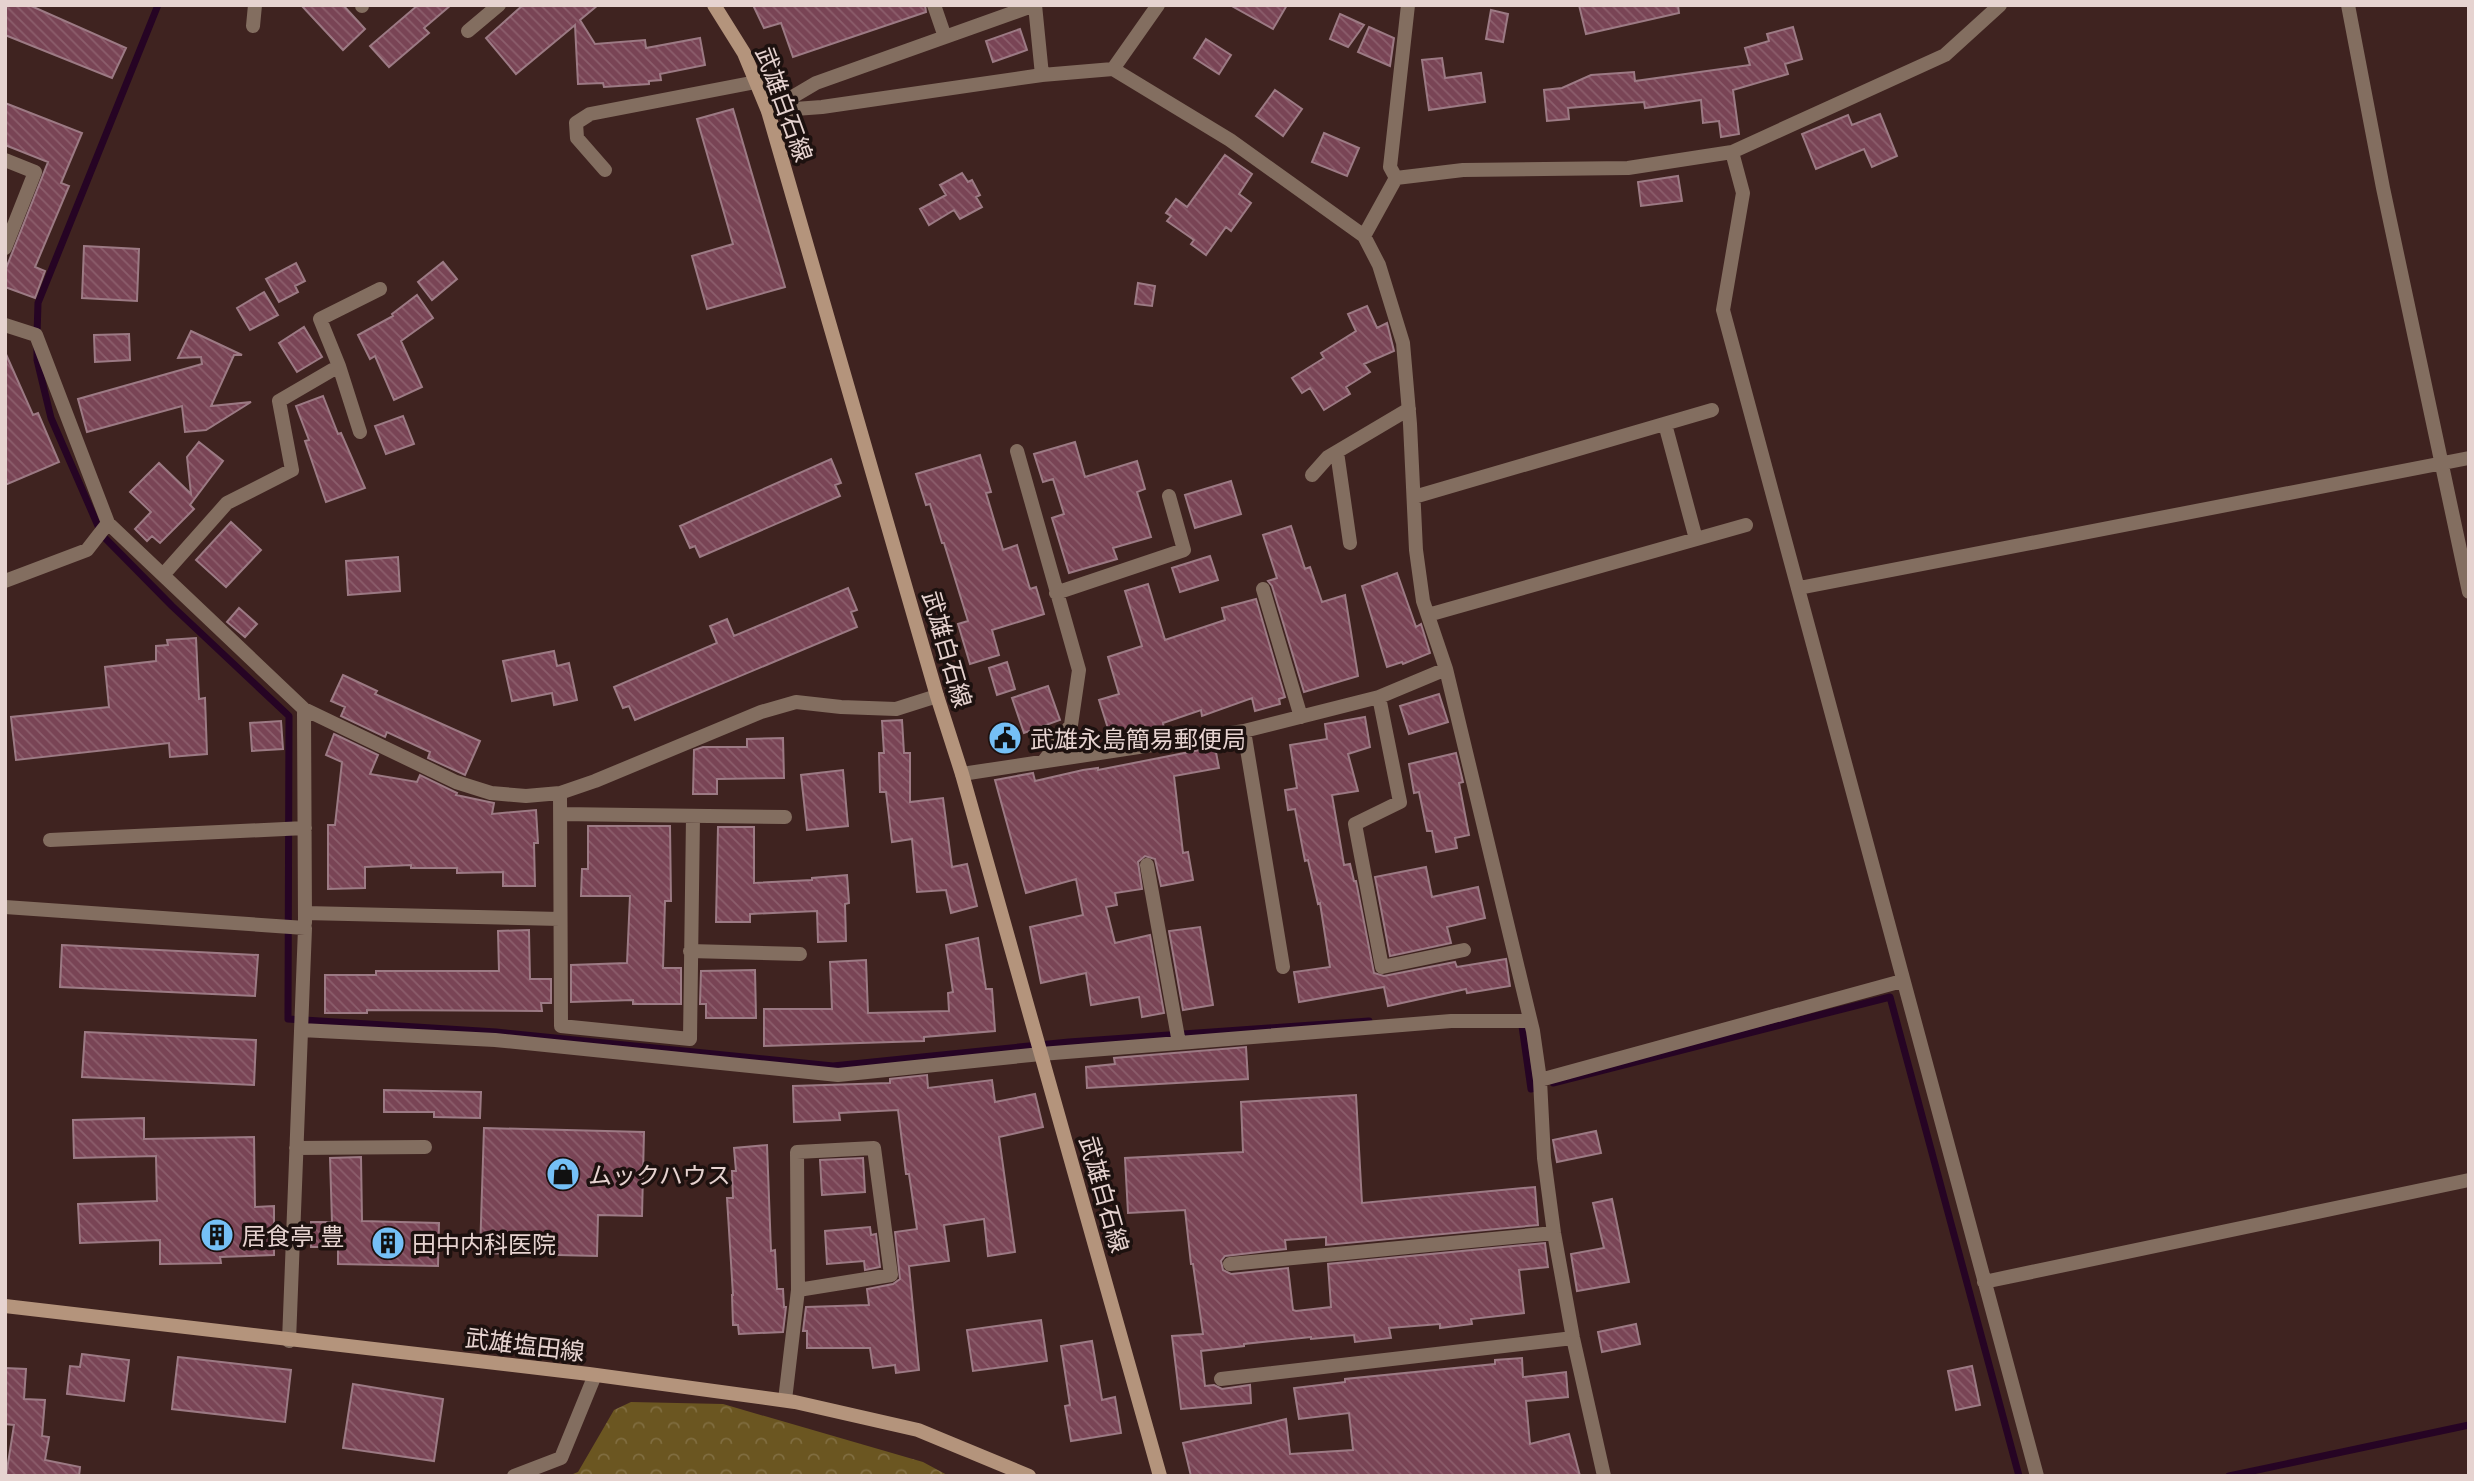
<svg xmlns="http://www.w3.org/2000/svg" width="2474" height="1481" font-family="'Noto Sans','Noto Sans JP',sans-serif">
<defs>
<pattern id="forest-crowns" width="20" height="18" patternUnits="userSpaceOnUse" patternTransform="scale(1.75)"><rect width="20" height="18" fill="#6b5621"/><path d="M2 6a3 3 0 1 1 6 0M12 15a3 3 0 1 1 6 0" fill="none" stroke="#806d40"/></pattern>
<pattern id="building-back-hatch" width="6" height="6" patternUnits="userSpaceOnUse" patternTransform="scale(1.75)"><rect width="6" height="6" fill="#794455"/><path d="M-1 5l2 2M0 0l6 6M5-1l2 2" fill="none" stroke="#8c5e6c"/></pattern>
</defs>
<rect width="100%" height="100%" fill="#3f2320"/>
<path fill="url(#forest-crowns)" d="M631,1402l92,2 200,58 26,14h-381l10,-4 36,-62z"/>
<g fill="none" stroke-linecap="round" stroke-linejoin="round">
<path stroke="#260424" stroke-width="7" d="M37,335l1,-32 120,-298
M37,347v13l14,58 51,117 70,71 117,110 -1,303 208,13 337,34 236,-24 300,-21
M1521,1019l10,70 11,-3
M1553,1083l337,-86 129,479
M2229,1476l240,-51"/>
</g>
<path fill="url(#building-back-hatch)" stroke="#9c7a84" stroke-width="2" d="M5,5h24l97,43 -14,30 -107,-43z
M301,5h42l22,24 -22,21z
M418,5h33l-27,23 5,5 -40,34 -19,-21z
M523,5h75l-18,15 15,24 50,-4 1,8 54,-10 5,27 -45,9 1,6 -12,1v3l-45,3 -1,-4 -25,1 -3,-59 -59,49 -30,-36z
M753,5h172l1,7 -133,45 -12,-34 -17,5z
M1230,5h57l-14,24z
M1579,5h99l1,8 -93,21z
M1491,10l17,4 -5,28 -17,-3z
M1340,14l24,11 -16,22 -18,-8z
M1369,27l25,11 -4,28 -32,-14z
M1793,27l9,32 -17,5 3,10 -55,16 6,44 -18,3 -2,-16 -16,2 -2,-23 -56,8 -1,-6 -76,6 1,11 -22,2 -3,-31 18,-2 29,-13 43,-3 1,9 115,-16 -5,-17 24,-7 -2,-7z
M1020,29l7,21 -34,12 -7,-21z
M1206,39l25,16 -12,19 -25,-16z
M1442,58l3,20 36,-5 4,29 -56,8 -7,-50z
M1275,90l27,19 -19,27 -27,-20z
M5,103l77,30 -21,50 8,3 -34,81 10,4 -10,27 -30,-11v-16l43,-109 -43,-17z
M733,109l52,178 -78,22 -15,-53 41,-12 -36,-125z
M1880,114l17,42 -25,11 -8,-18 -48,20 -14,-35 46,-19 4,10z
M1324,133l35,15 -12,28 -35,-14z
M1225,155l27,19 -13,20 12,9 -20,28 -5,-4 -20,28 -15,-11 3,-4 -27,-19 4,-5 -5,-3 10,-14 11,8z
M962,173l6,9 4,-2 8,15 -4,2 6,10 -22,12 -6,-9 -25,15 -9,-16 26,-14 -6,-10z
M1678,176l4,25 -41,5 -3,-24z
M84,246l55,3 -2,52 -55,-3z
M443,262l14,17 -25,21 -14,-18z
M296,263l9,18 -10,5 3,6 -19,10 -13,-23z
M1138,283l17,3 -3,20 -17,-2z
M264,292l14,23 -28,15 -13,-22z
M417,295l16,23 -32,23 21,46 -28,13 -19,-44 -5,3 -12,-24 35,-19 -1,-2z
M1367,306l10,22 10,-5 7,28 -30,13 6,8 -24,15 4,7 -26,16 -14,-22 -8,5 -10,-15 32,-20 -3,-5 35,-22 -8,-17z
M304,327l18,30 -25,15 -18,-29z
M191,331l51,24h-8l-23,51 40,-4 -45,28 -21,2 -3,-26 -95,26 -9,-33 124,-35 -1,-7 -23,1z
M129,334l1,26 -35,2 -1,-27z
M5,352l28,63 5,-2 21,49 -54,23z
M323,396l15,38 3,-1 24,55 -39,14 -21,-61 4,-1 -13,-34z
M403,416l11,28 -28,10 -11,-28z
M199,442l24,19 -33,44 4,4 -34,34 -8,-7 -5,5 -12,-12 16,-17 -21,-20 29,-29 32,31 -4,-37z
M1075,442l10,35 52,-16 8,28 -8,3 14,45 -38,11 4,11 -48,14 -17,-55 12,-4 -11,-35 -10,3 -9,-28z
M980,455l11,37 -5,1 17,57 14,-5 13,44 6,-2 8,27 -52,16 7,25 -29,9 -12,-40 10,-3 -24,-78h-2l-12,-39 -4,1 -10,-31z
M831,459l10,24 -6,2 5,11 -140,61 -5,-11 -5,2 -10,-22z
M1231,481l10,33 -46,14 -10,-33z
M231,522l30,28 -35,37 -30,-27z
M1291,526l14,43 5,-2 12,35 23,-7 13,81 -54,16 -32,-106 -4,-5 9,-3 -14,-43z
M1210,556l8,24 -38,12 -8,-24z
M398,557l2,34 -52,4 -2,-34z
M1397,573l19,54 5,-3 9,29 -27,11 -1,-2 -15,5 -25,-81z
M1148,584l17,56 60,-20 -3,-12 34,-9 29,98 -6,2 1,5 -25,7 -3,-13 -50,18 -1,-6 -38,13 1,6 -23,8 -29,4 -13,-41 20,-6 -11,-37 34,-11 -17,-55z
M848,588l9,22 -6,2 6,15 -222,93 -6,-14 -6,2 -9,-21 103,-44 -7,-17 17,-7 7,17z
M239,608l18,16 -12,13 -18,-15z
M196,638l3,61 6,-1 2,56 -37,3 -1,-14 -153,17 -5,-43 98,-10 -4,-40 51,-6v-15l12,-1 -1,-5z
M554,651l3,15 12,-3 8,37 -23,5 -2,-12 -40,8 -9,-40z
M1007,662l8,27 -18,6 -8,-27z
M343,675l34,16 -2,3 105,47 -15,34 -37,-17 2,-6 -43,-20 -2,5 -44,-21 4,-9 -14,-6z
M1048,686l12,34 -36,13 -12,-35z
M1439,694l9,28 -39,12 -9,-28z
M1365,717l5,30 -22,7 10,37 -26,4 12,70 6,-1 4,17h2l18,92 10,3 71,-14 2,5 49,-8 4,27 -43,7 -1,-4 -78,17 -4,-19 -85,15 -5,-30 36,-5 -10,-64 -2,1 -10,-44 -3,1 -10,-52 -7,1 -3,-20 12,-2 -7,-43 37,-6 -2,-15z
M902,720l2,33h6v49l33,-4 9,69 15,-3 10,42 -26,7 -5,-23 -29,2 -5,-53 -20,3 -6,-50h-6l-1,-39h5l-2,-32z
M281,721l2,28 -31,2 -2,-28z
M334,734l44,21 -8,19 47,8 3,-7 37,18 -1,2 38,8 -2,11 44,-4 2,33h-4l1,43h-32v-14l-46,1v-5h-46v-3l-46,2v21l-37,1v-64h7l7,-63 -16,-7z
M783,738l1,40 -67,1v15h-24l1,-44 9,-3h44v-8z
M1215,747l4,21 -45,8 9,77 5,-1 5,28 -32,6 -6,-27 -10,-3 -7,6 4,27 -27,4 2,12 -11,2 9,36 35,-8 14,78 -22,4 -3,-20 -48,8 -5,-32 -45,10 -11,-56 53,-12 -7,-36 -50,14 -31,-113 38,-7 2,8 48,-11 15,-2v2z
M1456,753l7,29 -4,1 10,52 -14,3 2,10 -21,4 -4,-21h-5l-8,-39 -5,1 -5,-29z
M843,770l5,56 -41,4 -6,-55z
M588,826h82l1,75h-6l-2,67h18v36h-48v-4l-62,2v-37l56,-2 3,-67h-49l1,-27h6z
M718,827h36v56l58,-3v-2l35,-3 2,28 -4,1 1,37 -28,1 -1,-31 -67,3v8h-34z
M1426,867l6,30 46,-10 7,31 -38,9 4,16 -61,13 -15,-79z
M1200,927l13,78 -30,5 -14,-79z
M529,930l1,49h21v24h-10l1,8 -175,-1v3h-42v-38h51v-4h123l-1,-40z
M978,938l8,51h6l3,42 -71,6v4l-160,5v-37h68l-2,-47 36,-2 2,53 81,-2 -1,-18 5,-1 -7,-47z
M62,945l196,10 -3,41 -195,-9z
M755,970l1,48h-50v-14h-6l1,-33z
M85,1032l171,8 -2,45 -172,-8z
M1246,1047l2,32 -161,9 -1,-21 29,-3 -1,-6z
M927,1075l1,13 64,-8 3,22 40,-8 8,33 -44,10 16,115 -27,4 -4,-37 -40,6 5,36 -40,5 10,104 -23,3 -1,-8 -22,3 -3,-20h-63v-17h-4l3,-24 63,-2 -2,-16 26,-5 7,-5 -5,-47 22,-3 -8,-55h-3l-8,-64 -59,3 1,7 -46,2 -1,-36 97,-3v-4z
M384,1090l97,2 -1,26 -46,-1v-5h-50z
M1356,1095l6,108 173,-16 3,38 -212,20v-8l-41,3 1,9 -61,7 -4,5 2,9 8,4 57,-6 5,42 3,1 35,-4 -3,-43 217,-21 3,24 -29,3 5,43 -53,6 1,5 -32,4v-4l-51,4 2,10 -36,4 -1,-7 -43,4v-2l-67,7v2l-43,5 4,35 9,-1 8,4 28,-4 1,18 -70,6 -9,-73 31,-2 -10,-70h-2l-6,-54 -57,3 -3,-55 118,-6 -2,-50z
M144,1118v21l110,-2 1,70 19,-1v49l-54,2 1,6 -61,1v-24l-80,3 -2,-39 79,-3 -1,-45 -82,2 -1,-38z
M484,1128l160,4 -2,84 -44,-1 -1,41 -117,-3z
M1596,1131l5,22 -44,9 -4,-22z
M767,1145l4,106 4,-1 2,39h6l1,18h2l-3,25 -44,2 -1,-9h-5l-1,-30h1l-6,-97h6l-1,-27h4l-2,-23z
M361,1157l1,64 77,2 -1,43 -100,-2v-17h-27v-25h21l-2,-64z
M863,1158l2,34 -43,3 -2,-35z
M1612,1199l17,83 -52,9 -6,-37 33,-6 -11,-45z
M870,1227l1,8 5,-1 4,33 -15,3 -1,-9 -37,3 -2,-33z
M1041,1320l6,41 -74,10 -6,-41z
M1636,1324l4,20 -38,8 -4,-20z
M1092,1341l10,59 13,-3 6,36 -50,8 -6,-35 5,-1 -9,-59z
M82,1354l47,6 -5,41 -57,-7 3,-28 10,1z
M178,1357l113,13 -6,52 -113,-13z
M1522,1358l1,19 43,-5 2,25 -42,4 4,43 39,-10 11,42h-389l-8,-33 103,-24 4,35 63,-4 -4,-37 -50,6 -5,-31 51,-6v-3l150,-15v-4z
M1972,1366l8,39 -24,5 -8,-39z
M5,1368l21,1 -2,30 21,1 -3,36 7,1 -4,23 35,7 -1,9h-73l8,-51 -9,-1z
M353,1384l90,15 -9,62 -91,-13z"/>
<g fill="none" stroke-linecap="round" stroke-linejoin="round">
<path stroke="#836e60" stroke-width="14" d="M362,5v1
M934,5l11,32
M1035,5l7,70
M2348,5l35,183 86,404
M253,26l2,-21
M468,31l31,-26
M1113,69l45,-64
M772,109l44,-26 219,-78
M768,111l54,-4 220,-32 71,-6 117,71 134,96 15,29 24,78 7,81 6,126 7,51 23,68 87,362 7,49 4,78 10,75 19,105 31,138
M1732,152l11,41 -20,117 314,1166
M5,160l30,12 -30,76
M605,170l-28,-32 -1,-15 14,-9 166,-32
M1396,178l-6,-11 18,-162
M1364,236l32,-58 67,-8 165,-2 104,-16 213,-97 55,-50
M5,325l31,10 72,188 196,186 152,73 35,11 35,3 34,-3 35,-12 166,-69 35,-10 45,5 55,2 41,-13
M339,366l21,66
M1665,424l31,115
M1017,451l62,219 -8,55 -27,36
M1337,452l13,91
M1312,475l16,-18 81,-48
M1414,497l298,-87
M163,575l64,-72 65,-33 -13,-69 60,-35 -19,-47 60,-30
M5,581l82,-31 21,-27
M1799,588l670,-130
M1263,589l38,128
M1056,593l128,-43 -15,-54
M1428,615l318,-90
M1379,697l21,105 -45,22 27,143 82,-17
M304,709l1,214
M1244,731l39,236
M962,774l282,-43 135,-34 67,-28
M560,793l1,233 129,13 3,-223
M560,814l225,3
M50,840l255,-12
M1147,865l32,178
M5,907l300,21 -16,413
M305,913l255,6
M690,951l110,3
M301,1030l194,10 343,35 203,-21 138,-11 272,-22h79
M1540,1080l362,-99
M296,1148l129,-1
M1230,1264l324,-31
M1984,1282l485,-102
M1221,1379l352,-41
M785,1400l13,-110 -1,-138 77,-4 17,127 -93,15
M514,1476l47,-18 34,-83"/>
<path stroke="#b4947c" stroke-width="14" d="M714,5l30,48 24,58 169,585 25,78 198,702
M5,1306l584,68 206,28 123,28 111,46"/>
</g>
<defs>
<symbol id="civic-disc" viewBox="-11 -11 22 22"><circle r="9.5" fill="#75c0f6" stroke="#1d110f"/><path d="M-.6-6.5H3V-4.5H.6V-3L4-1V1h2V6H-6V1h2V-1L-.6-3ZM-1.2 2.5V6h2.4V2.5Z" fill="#111"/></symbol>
<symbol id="shop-disc" viewBox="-11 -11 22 22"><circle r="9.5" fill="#75c0f6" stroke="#1d110f"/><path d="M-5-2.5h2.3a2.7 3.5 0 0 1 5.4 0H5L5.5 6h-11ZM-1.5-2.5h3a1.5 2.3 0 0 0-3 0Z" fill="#111"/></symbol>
<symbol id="building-disc" viewBox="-11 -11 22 22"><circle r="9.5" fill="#75c0f6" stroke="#1d110f"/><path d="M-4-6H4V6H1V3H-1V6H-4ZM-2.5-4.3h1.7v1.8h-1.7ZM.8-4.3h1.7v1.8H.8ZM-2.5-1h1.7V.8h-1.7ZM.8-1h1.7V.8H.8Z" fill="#111"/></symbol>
</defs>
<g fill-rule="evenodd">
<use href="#civic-disc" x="986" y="719" width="38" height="38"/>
<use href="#shop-disc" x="544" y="1155" width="38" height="38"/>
<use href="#building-disc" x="198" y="1216" width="38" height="38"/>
<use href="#building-disc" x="369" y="1224" width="38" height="38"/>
</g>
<g text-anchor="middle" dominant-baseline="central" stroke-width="7" stroke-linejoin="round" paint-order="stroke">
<g font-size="24" fill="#e6d3d0" stroke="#1d110f">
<text transform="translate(785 104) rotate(70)">武雄白石線</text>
<text transform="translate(948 649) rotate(74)">武雄白石線</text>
<text transform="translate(1105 1194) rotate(74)">武雄白石線</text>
<text transform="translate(525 1344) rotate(7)">武雄塩田線</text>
</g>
<g font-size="24" fill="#e6d3d0" stroke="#1d110f" text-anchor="start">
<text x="1030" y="738">武雄永島簡易郵便局</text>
<text x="588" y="1174">ムックハウス</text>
<text x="242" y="1235">居食亭 豊</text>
<text x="412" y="1243">田中内科医院</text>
</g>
</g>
<rect width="2474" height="1481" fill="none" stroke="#e6d3d0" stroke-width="14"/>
</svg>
